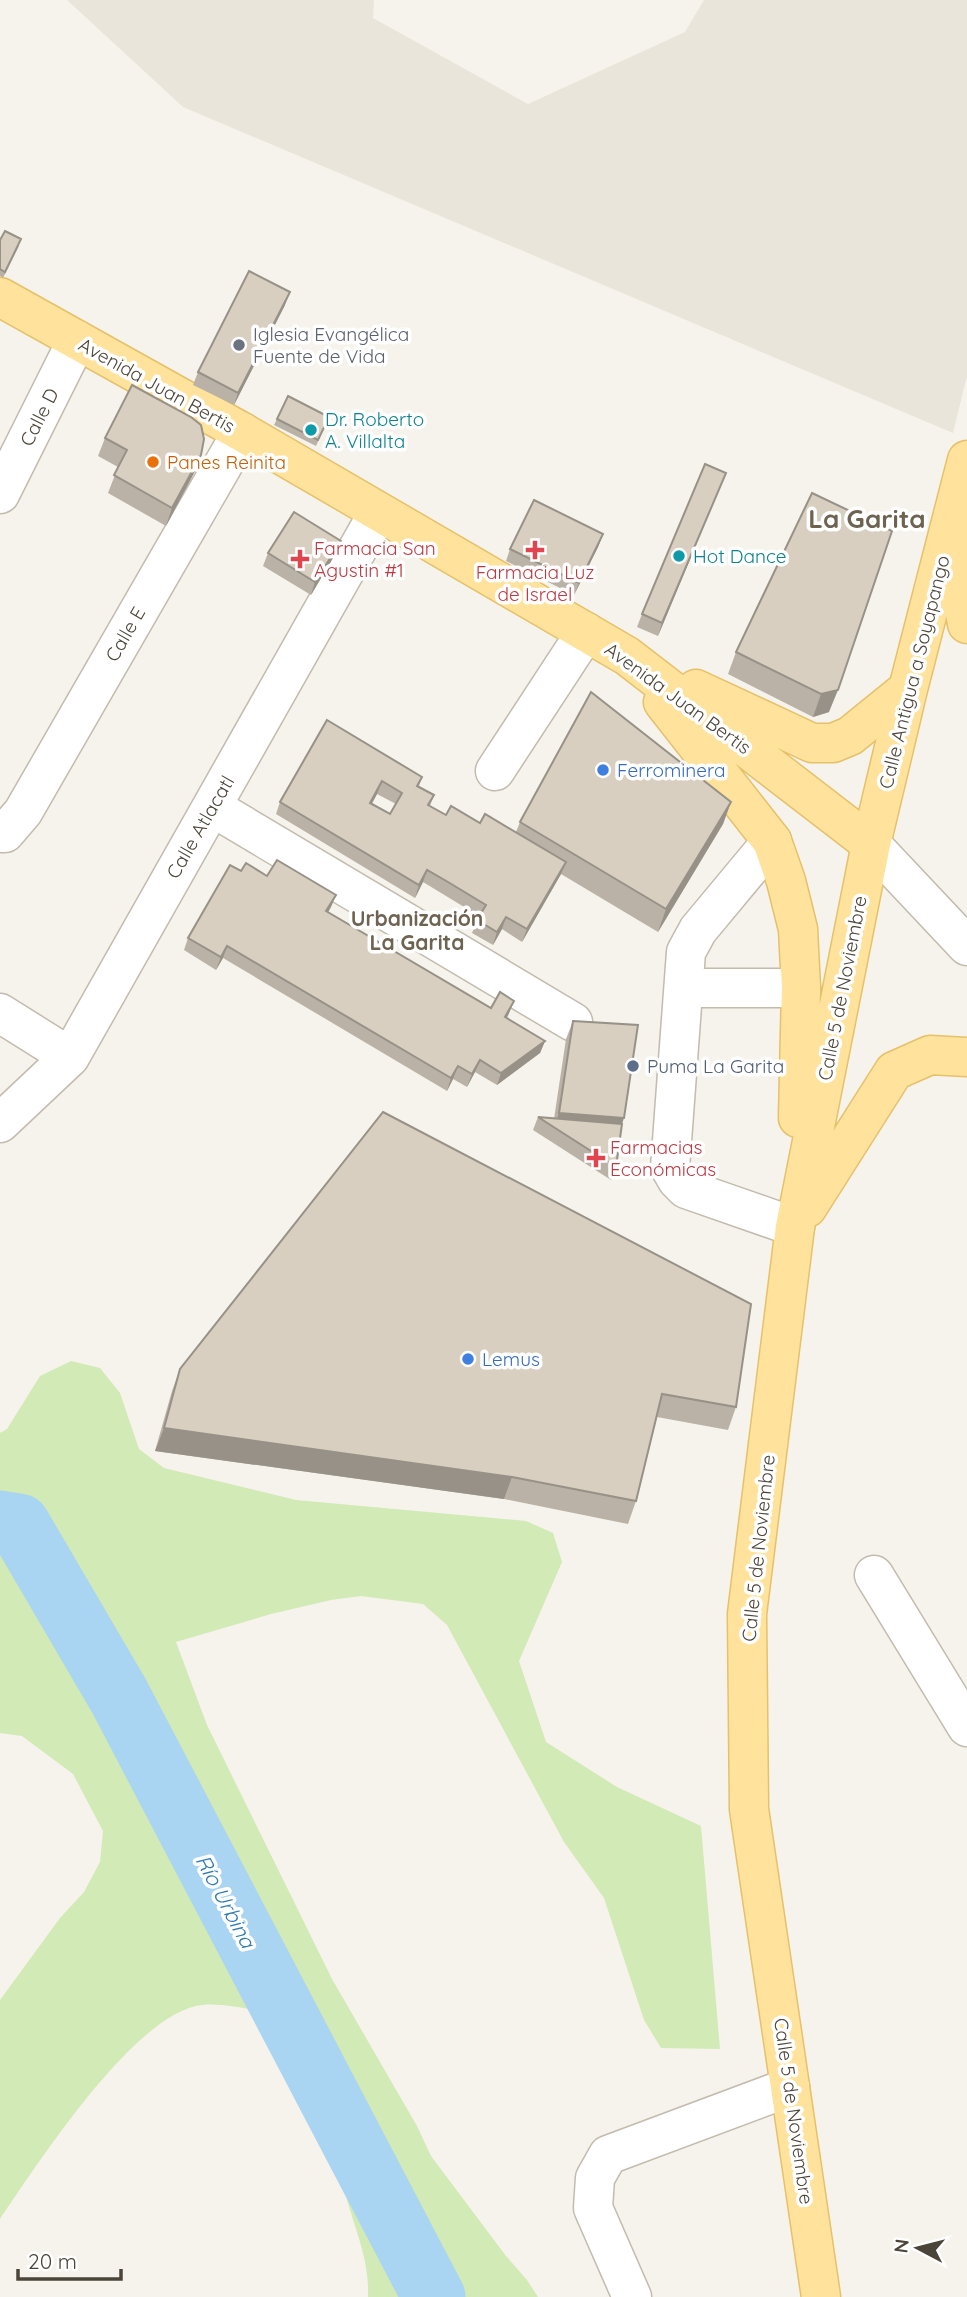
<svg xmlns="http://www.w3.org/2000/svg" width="967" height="2297" font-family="Quicksand,sans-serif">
<rect width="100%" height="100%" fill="#f6f3ec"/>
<path fill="#eae5da" d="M67,0h307l-1,18 155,86 157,-72 19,-32h263v376l-14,57 -770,-326z"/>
<path fill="#d2eab5" d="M71,1361l29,7 20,25 19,56 25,19 132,32 230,21 27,12 9,29 -43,99 27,81 71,45 84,39 19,223 -59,-1 -17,-28 -40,-122 -40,-56 -117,-217 -24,-21 -62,-8 -30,4 -60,14 -95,28 31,83 125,254 85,147 14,30 75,100 21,24 11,17h-170c1,-33 -8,-54 -17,-84 -21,-72 -46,-141 -90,-202 -19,-3 -40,-8 -59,-6 -67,7 -165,160 -202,214v-219l60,-82 24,-26 16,-30 3,-31 -30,-57 -51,-38 -22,-3v-300l7,-4 33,-53z"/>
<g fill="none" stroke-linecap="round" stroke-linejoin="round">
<path stroke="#a9d4f2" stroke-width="63" d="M0,1522l19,3 100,171 315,601"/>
<defs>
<path id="minor" d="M0,494l77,-154
M495,771l91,-139
M212,807l361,215
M0,833h5l18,-21 219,-380
M772,841l-74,89 -12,22 -16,216 7,12 9,9 109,38
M871,844l96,102
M684,988h117
M0,1013l70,44
M0,1123l70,-66 308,-544
M874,1575l93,152
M632,2297l-39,-89 2,-30 13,-23 182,-68"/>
<path id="major" d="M0,297l242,135 385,224 244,188
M952,540l15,84
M696,689l116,54h21l17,-7 58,-47
M663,702l109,139 14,40 12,48 3,59 -3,130
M807,1208l87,-137 36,-16 37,2
M821,2297l-72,-488 -2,-195 48,-387 76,-383 37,-155 59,-229"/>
</defs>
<use href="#minor" stroke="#c2bbae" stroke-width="41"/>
<use href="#major" stroke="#e6c16a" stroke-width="41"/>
<use href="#minor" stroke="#fff" stroke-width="38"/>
<use href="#major" stroke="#ffe39c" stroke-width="38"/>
</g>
<path fill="#bab2a6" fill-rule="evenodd" d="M0,240l19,6 -16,32 -3,-2z
M285,305l-51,100 -41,-20 5,-13z
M329,417l-13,29 -42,-21 3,-6z
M105,438l96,17 -7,18 -28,53 -58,-33 10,-26 -20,-11z
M721,485l-63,151 -21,-9 5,-13z
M812,493l17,219 -16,5 -85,-43 8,-22z
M603,534l-5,13 -24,48 -68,-34 4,-12z
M268,553h68l-25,42 -48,-29z
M327,720l95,57 -3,9 15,9 -4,11 16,9 70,17 4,-10 211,-20 -8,22 -65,108 -97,-58 -39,68 -20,-13 -9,16 -21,-12 7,-17 -56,-34 -8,16 -139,-84 4,-12zM377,794l19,10 -6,10 -18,-10z
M241,871l26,5 69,19 -8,17 163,96 23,-7 -7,17 38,23 -5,12 -43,32 -22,-13 -8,15 -14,-8 -6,12 -224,-133 -7,12 -32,-20 4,-12z
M573,1021l49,103 -6,43 -5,13 -78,-50 5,-13 16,2 12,-80z
M383,1112l353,295 -8,23 -71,-13 -21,84 -8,23 -124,-25 -349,-48 17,-60 8,-22z"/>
<path fill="#979187" d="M290,292l-5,13 -51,100 4,-12z
M201,455l-7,18 -28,53 6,-18z
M726,473l-5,12 -63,151 4,-13z
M603,534l-5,13 -24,48 5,-12z
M341,541l-5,12 -25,42 4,-13z
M838,690l-9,22 -16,5 8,-23z
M382,781l-5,13 -12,21 5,-12z
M731,802l-8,22 -65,108 8,-23z
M566,862l-5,12 -39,68 5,-13z
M427,870l-4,12 -8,16 4,-13z
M336,895l-5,12 -9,16 4,-12z
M506,917l-4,12 -9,16 4,-13z
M227,946l-4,12 -7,12 5,-13z
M514,1001l-5,12 -8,16 4,-12z
M545,1041l-5,12 -43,32 4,-12z
M480,1060l-5,12 -8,15 5,-13z
M458,1066l-5,13 -6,12 4,-13z
M559,1113l65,5 -6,18 -64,-8z
M164,1428l348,49 -8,22 -349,-48z"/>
<path fill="#d8cfc1" stroke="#979187" stroke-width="2" fill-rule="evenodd" d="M5,231l16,8 -16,33 -5,-3v-29z
M249,271l41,21 -52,101 -40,-21z
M132,385l59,32 10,8 3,14 -3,16 -29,53 -58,-33 13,-25 -22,-12z
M288,396l41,21 -11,23 -41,-21z
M705,464l21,9 -64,150 -20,-9z
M812,493l80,38 -54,159 -17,4 -85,-42z
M534,500l69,34 -24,49 -69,-34z
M294,512l47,29 -26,41 -47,-29z
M591,692l140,110 -65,107 -146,-87z
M327,720l95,57 -5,9 17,9 -6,10 18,10 5,-9 29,17 5,-9 81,48 -39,67 -21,-12 -9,15 -20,-12 9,-15 -38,-23 -21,-12 -8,15 -139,-83zM382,781l20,12 -12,21 -20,-11z
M277,860l59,35 -10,16 165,97 9,-16 14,9 -9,16 40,24 -44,32 -21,-13 -8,14 -14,-8 -7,12 -224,-132 -6,11 -33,-19 42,-73 11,6 5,-8 21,13z
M573,1021l65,4 -14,93 -65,-5z
M383,1112l368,192 -15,103 -74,-13 -26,107 -124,-24 -348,-49 16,-59z
M538,1117l84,7 -6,43z"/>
<circle fill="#6b7280" stroke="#fff" stroke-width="2.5" cx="239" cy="345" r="7"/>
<g fill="#0f9aa8" stroke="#fff" stroke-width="2.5">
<circle cx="311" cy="430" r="7"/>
<circle cx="679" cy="556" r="7"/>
</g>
<circle fill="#e8710a" stroke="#fff" stroke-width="2.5" cx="153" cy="462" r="7"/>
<g fill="#e0444e" stroke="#fff" stroke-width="2.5">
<path d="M531.5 539.5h7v7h7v7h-7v7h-7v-7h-7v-7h7z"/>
<path d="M296.5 548.5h7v7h7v7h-7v7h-7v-7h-7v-7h7z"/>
<path d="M592.5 1147.5h7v7h7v7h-7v7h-7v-7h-7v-7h7z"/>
</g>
<g fill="#3f7fe0" stroke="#fff" stroke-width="2.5">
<circle cx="603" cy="770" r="7"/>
<circle cx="468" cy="1359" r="7"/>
</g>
<circle fill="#5c6f8a" stroke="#fff" stroke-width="2.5" cx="633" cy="1066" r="7"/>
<g text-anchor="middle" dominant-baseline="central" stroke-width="7" stroke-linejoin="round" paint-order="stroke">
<g font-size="19" fill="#5b616d" stroke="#fff" text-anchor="start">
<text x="253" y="334">Iglesia Evangélica<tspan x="253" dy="22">Fuente de Vida</tspan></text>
</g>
<g font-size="19" fill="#4b4439" stroke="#fff">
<text transform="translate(157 385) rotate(29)">Avenida Juan Bertis</text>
<text transform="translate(39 417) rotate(-63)">Calle D</text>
<text transform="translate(125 634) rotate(-60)">Calle E</text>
<text transform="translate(914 672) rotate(-76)">Calle Antigua a Soyapango</text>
<text transform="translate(678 698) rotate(36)">Avenida Juan Bertis</text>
<text transform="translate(200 827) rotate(-60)">Calle Atlacatl</text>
<text transform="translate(842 988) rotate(-79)">Calle 5 de Noviembre</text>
<text transform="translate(758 1548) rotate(-84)">Calle 5 de Noviembre</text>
<text transform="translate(794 2111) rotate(82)">Calle 5 de Noviembre</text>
</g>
<g font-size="19" fill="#0d838f" stroke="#fff" text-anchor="start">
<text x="325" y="419">Dr. Roberto<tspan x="325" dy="22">A. Villalta</tspan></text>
<text x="693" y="556">Hot Dance</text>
</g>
<g font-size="19" fill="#c56008" stroke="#fff" text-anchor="start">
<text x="167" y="462">Panes Reinita</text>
</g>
<g font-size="19" fill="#be3a42" stroke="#fff" text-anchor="start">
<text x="314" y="548">Farmacia San<tspan x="314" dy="22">Agustin #1</tspan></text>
<text x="535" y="572" text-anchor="middle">Farmacia Luz<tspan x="535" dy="22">de Israel</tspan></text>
<text x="610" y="1147">Farmacias<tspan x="610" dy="22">Económicas</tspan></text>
</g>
<g font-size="19" fill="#366cbe" stroke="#fff" text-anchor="start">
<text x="617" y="770">Ferrominera</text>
<text x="482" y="1359">Lemus</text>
</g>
<g font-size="19" fill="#4e5e75" stroke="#fff" text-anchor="start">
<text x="647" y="1066">Puma La Garita</text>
</g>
<g font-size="21" font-weight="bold" fill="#6e6250" stroke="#fff">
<text x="417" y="918">Urbanización<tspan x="417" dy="24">La Garita</tspan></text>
</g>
<g font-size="21" font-style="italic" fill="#2e7ab2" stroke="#fff">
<text transform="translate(226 1901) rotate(62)">Río Urbina</text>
</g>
<g font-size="26" font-weight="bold" fill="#6e6250" stroke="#fff">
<text x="867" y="518">La Garita</text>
</g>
</g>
<g transform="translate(918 2248) rotate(277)" stroke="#ffffff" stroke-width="5" paint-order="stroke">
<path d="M0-5L12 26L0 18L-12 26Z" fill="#4b4439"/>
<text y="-10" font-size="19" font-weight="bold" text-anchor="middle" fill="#4b4439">N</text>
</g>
<path d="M18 2269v10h103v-10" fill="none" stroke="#4b4439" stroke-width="3.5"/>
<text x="28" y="2269" font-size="21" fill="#4b4439" stroke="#ffffff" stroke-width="5" paint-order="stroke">20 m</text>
</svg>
